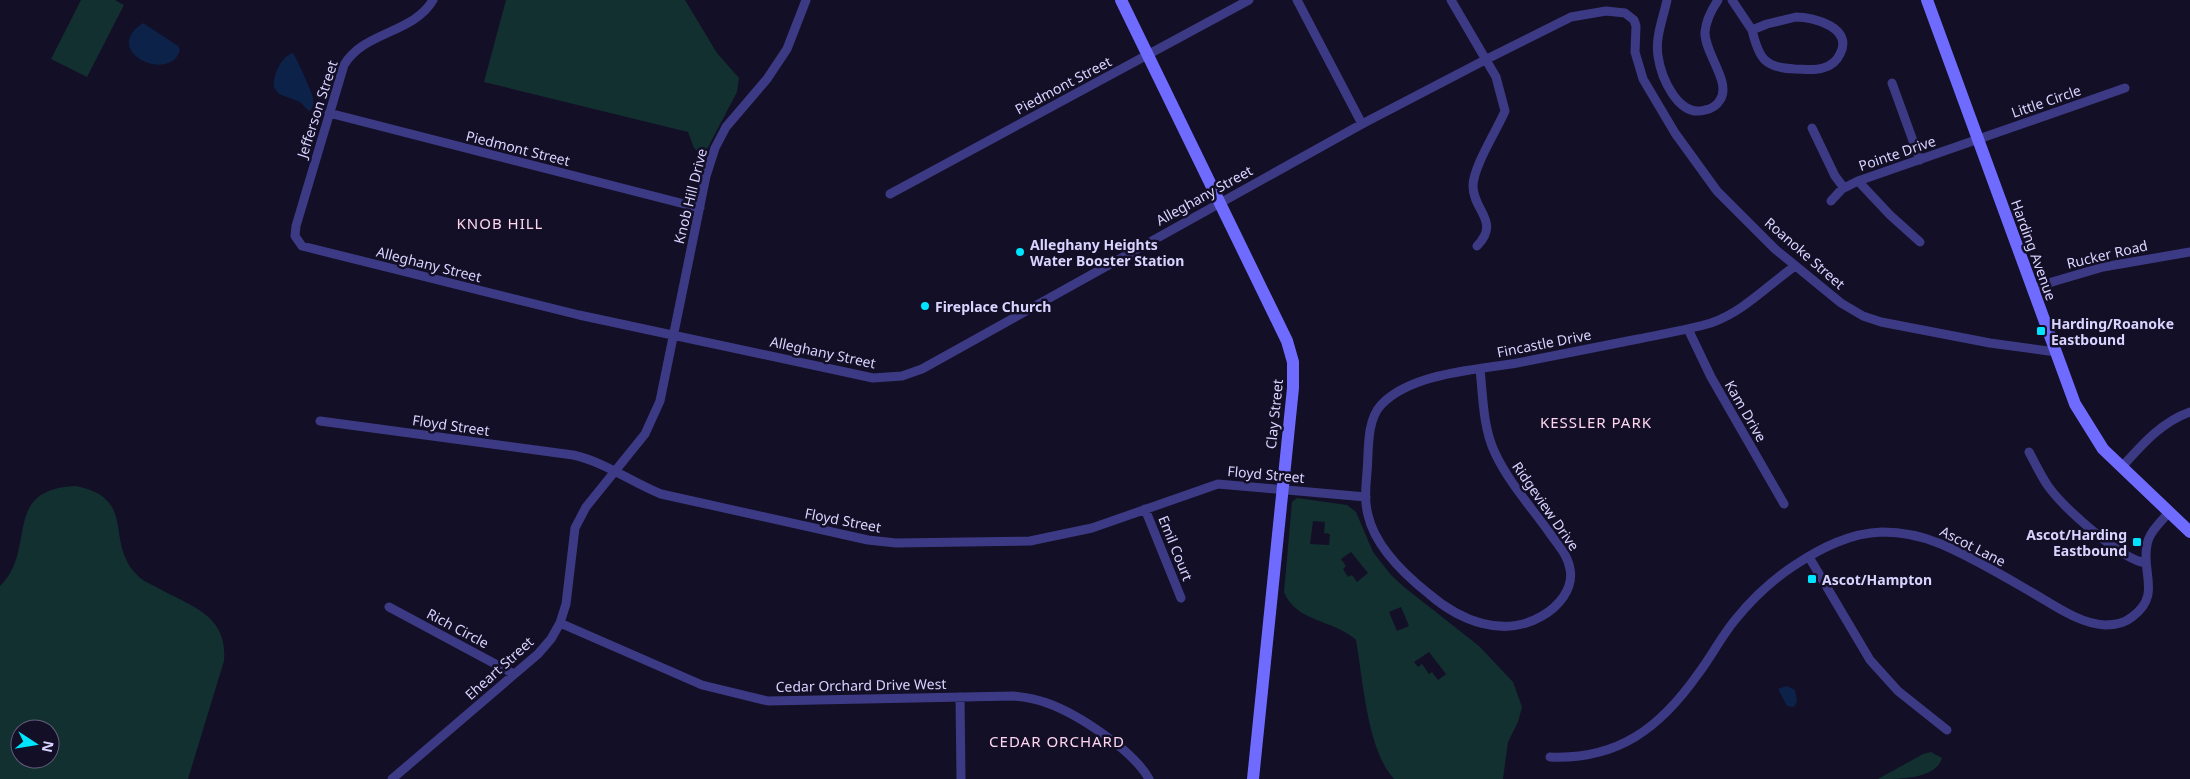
<svg xmlns="http://www.w3.org/2000/svg" width="2190" height="779" font-family="'Noto Sans',sans-serif">
<rect width="100%" height="100%" fill="#130f26"/>
<path fill="#12302f" fill-rule="evenodd" d="M81,0h34l9,5 -37,72 -36,-18z
M506,0h179l32,53 22,25 -2,14 -31,59 -6,2 -6,-5 -6,-16 -204,-50z
M76,486c63,13 27,56 62,90 5,5 13,8 20,12 34,19 70,27 66,73l-36,118h-188v-193c38,-36 0,-97 76,-100zM20,729h30v30h-30z
M1297,498l50,7 9,7 17,40 18,23 13,12 75,59 34,36 9,25 -4,15 -10,20 -5,37h-109c-27,-29 -31,-100 -38,-139 -21,-20 -61,-18 -72,-48l8,-90zM1313,521l12,1 -1,11 6,1 -1,11 -19,-1zM1351,552l17,21 -11,9 -5,-7 -4,2 -5,-8 3,-3 -5,-7zM1401,607l8,19 -12,5 -8,-19zM1429,652l17,22 -8,6 -6,-8 -3,2 -7,-10 -4,3 -4,-5z
M1931,752l11,6c-6,21 -41,21 -64,21l45,-25z"/>
<path fill="#0c2248" d="M143,23l35,23 2,4c-9,34 -81,2 -37,-27z
M293,53c2,2 20,41 20,45 1,4 0,8 -2,12l-2,1 -9,-9 -21,-8 -5,-6c-2,-11 7,-32 19,-35z
M1787,686l8,4 2,11 -3,6 -7,-1 -9,-17z"/>
<g fill="none" stroke-linecap="round" stroke-linejoin="round">
<path stroke="#3d3a85" stroke-width="9" d="M433,0c-20,34 -69,31 -89,65l-48,161 -1,10 7,10 277,69 294,63 29,-2 20,-7 440,-245 123,-64 86,-43 35,-6 19,2 9,7 2,6 -1,26 8,27 32,54 42,58 58,58 66,54 22,13 18,6 109,21 66,9
M1297,0l65,124
M1451,0l45,77 9,34c-8,19 -32,56 -32,75 0,25 28,35 4,60
M1667,0c-4,19 -12,37 -9,56 3,21 20,62 47,54 6,-1 12,-5 15,-10 12,-18 -16,-47 -15,-68 1,-12 7,-23 13,-32
M1732,0l20,30
M1796,17c18,0 58,11 44,37 -3,7 -10,12 -17,14 -9,3 -19,1 -28,1 -30,-1 -36,-10 -43,-39l15,-6z
M1892,83l28,77
M329,113l371,95
M1812,128l23,48 9,12
M1858,181l32,34 30,27
M890,194l359,-194
M1831,201l11,-12 16,-8 267,-93
M2032,290l20,-8 51,-15 87,-15
M1688,329l23,48 73,127
M1480,369c3,28 3,59 15,84 13,28 36,54 54,79 8,12 19,23 21,37 4,20 -12,38 -28,47 -39,23 -83,4 -113,-22 -24,-19 -54,-48 -61,-79 -4,-15 -2,-29 -1,-43 2,-20 -1,-51 14,-67 30,-32 95,-35 136,-42 40,-8 81,-16 121,-24 24,-5 49,-9 73,-16 32,-11 56,-37 84,-57
M320,421l253,34c32,7 58,27 88,39l207,46 28,3 134,-2 62,-13 126,-44 148,13
M2029,452c6,11 12,24 19,34 15,21 73,74 98,77
M2121,468c20,-22 40,-46 69,-56
M1145,509l36,89
M1809,557l61,103 28,31 49,39
M389,607l125,67
M560,623l142,62 66,16 245,-5c11,1 23,3 34,7 31,11 87,48 102,76
M960,697l1,82
M1550,757c68,3 110,-29 148,-83 13,-17 23,-37 37,-54 17,-21 37,-40 60,-55 26,-17 55,-32 87,-33 20,0 40,4 59,12 33,14 66,34 97,52 20,12 44,28 67,29 10,0 20,-2 27,-8 30,-22 9,-44 15,-72 2,-13 14,-23 22,-33
M392,779l146,-125 13,-15 9,-16 6,-19 9,-76 11,-21 59,-73 15,-33 46,-225 9,-28 11,-21 41,-48 20,-30 19,-49"/>
<path stroke="#6f6bff" stroke-width="12" d="M1121,0l166,341 6,21v26l-40,391
M1927,0l148,404 28,45 87,83"/>
</g>
<g fill="#00e5ff" stroke="#130f26" stroke-width="2">
<circle cx="1020" cy="252" r="5"/>
<circle cx="925" cy="306" r="5"/>
<rect x="2036" y="326" width="10" height="10" rx="2.5"/>
<rect x="2132" y="537" width="10" height="10" rx="2.5"/>
<rect x="1807" y="574" width="10" height="10" rx="2.5"/>
</g>
<g text-anchor="middle" dominant-baseline="central" stroke-width="5" stroke-linejoin="round" paint-order="stroke">
<g font-size="14" fill="#d9d4ff" stroke="#130f26">
<text transform="translate(1063 85) rotate(-28)">Piedmont Street</text>
<text transform="translate(2046 101) rotate(-19)">Little Circle</text>
<text transform="translate(317 109) rotate(-72)">Jefferson Street</text>
<text transform="translate(518 148) rotate(14)">Piedmont Street</text>
<text transform="translate(1897 153) rotate(-19)">Pointe Drive</text>
<text transform="translate(1204 195) rotate(-29)">Alleghany Street</text>
<text transform="translate(690 196) rotate(-76)">Knob Hill Drive</text>
<text transform="translate(2034 250) rotate(70)">Harding Avenue</text>
<text transform="translate(1805 253) rotate(41)">Roanoke Street</text>
<text transform="translate(2107 254) rotate(-13)">Rucker Road</text>
<text transform="translate(429 264) rotate(14)">Alleghany Street</text>
<text transform="translate(1544 343) rotate(-11)">Fincastle Drive</text>
<text transform="translate(823 352) rotate(12)">Alleghany Street</text>
<text transform="translate(1746 411) rotate(60)">Kam Drive</text>
<text transform="translate(1274 414) rotate(-84)">Clay Street</text>
<text transform="translate(451 425) rotate(8)">Floyd Street</text>
<text transform="translate(1266 474) rotate(5)">Floyd Street</text>
<text transform="translate(1546 506) rotate(55)">Ridgeview Drive</text>
<text transform="translate(843 520) rotate(11)">Floyd Street</text>
<text transform="translate(1973 546) rotate(27)">Ascot Lane</text>
<text transform="translate(1176 548) rotate(68)">Emil Court</text>
<text transform="translate(458 628) rotate(28)">Rich Circle</text>
<text transform="translate(499 668) rotate(-42)">Eheart Street</text>
<text transform="translate(861 685) rotate(-1)">Cedar Orchard Drive West</text>
</g>
<g font-size="14" font-weight="bold" fill="#d9d4ff" stroke="#130f26" text-anchor="start">
<text x="1030" y="244">Alleghany Heights<tspan x="1030" dy="16">Water Booster Station</tspan></text>
<text x="935" y="306">Fireplace Church</text>
<text x="2051" y="323">Harding/Roanoke<tspan x="2051" dy="16">Eastbound</tspan></text>
<text x="2127" y="534" text-anchor="end">Ascot/Harding<tspan x="2127" dy="16">Eastbound</tspan></text>
<text x="1822" y="579">Ascot/Hampton</text>
</g>
<g font-size="15" letter-spacing="1" fill="#ffd6f0" stroke="#130f26">
<text x="500" y="223">KNOB HILL</text>
<text x="1596" y="422">KESSLER PARK</text>
<text x="1057" y="741">CEDAR ORCHARD</text>
</g>
</g>
<g transform="translate(35 744) rotate(102)"><circle r="24" fill="#130f26" stroke="#625e7d"/>
<path d="M0-4L9 19L0 12L-9 19Z" fill="#00e5ff"/>
<text y="-8" font-size="14" font-weight="bold" text-anchor="middle" fill="#d9d4ff">N</text>
</g>
</svg>
